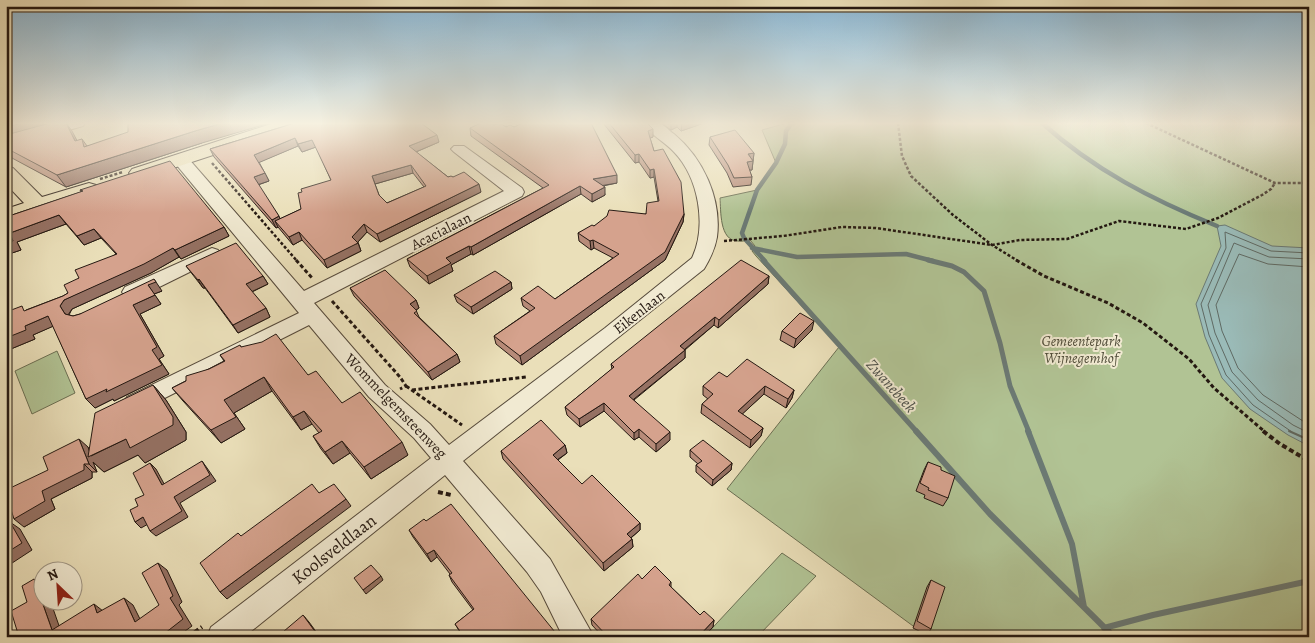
<svg xmlns="http://www.w3.org/2000/svg" width="1315" height="643" font-family="Alegreya,serif">
<rect width="100%" height="100%" fill="#eadfb9"/>
<filter id="stains"><feTurbulence type="fractalNoise" baseFrequency=".004" numOctaves="4"/><feColorMatrix values="0 0 0 0 .2 0 0 0 0 .09 0 0 0 0 .02 0 0 0 .5 -.17"/></filter>
<radialGradient id="worn" r=".72"><stop offset=".6" stop-color="#630" stop-opacity="0"/><stop offset="1" stop-color="#630" stop-opacity=".3"/></radialGradient>
<path fill="#b1c394" stroke="#6a6e52" d="M787,123h522v514h-189l-16,-10 9,10h-185l-201,-148 112,-142 -83,-91 -4,-5 3,-5 -5,-6c-4,0 -8,2 -12,1 -19,0 -17,-31 -18,-43l37,-8 19,-27 -14,-33z
M57,351l18,42 -43,21 -17,-43z
M782,553l34,23 -59,61h-53z"/>
<path fill="#9abbb8" stroke="#6b7a75" d="M1225,225l47,21 37,2v198l-21,-11 -38,-26 -28,-31 -17,-41 -9,-33 25,-58 -4,-20z"/>
<g fill="none" stroke-linecap="round" stroke-linejoin="round">
<path stroke="#5f6a64" stroke-width="1" d="M1309,267l-41,-3 -29,-10 -23,51 6,26 16,37 25,27 46,30
M1292,432l-39,-27 -27,-30 -17,-40 -8,-31 25,-56 -1,-16 46,19 38,2
M1307,432l-14,-7 -35,-25 -26,-28 -17,-39 -7,-28 26,-62 35,14 40,2"/>
<path stroke="#5f6a64" stroke-width="2" d="M1289,431l20,9
M1304,431l5,2"/>
<path stroke="#6b7a75" stroke-width="4.5" d="M1042,123c52,47 111,77 175,103
M752,248l45,9 109,-3 27,7
M765,261l-21,-23 -2,-5 15,-43 19,-27 9,-19 1,-13 6,-8"/>
<path stroke="#6b7a75" stroke-width="5" d="M763,260l154,172
M928,260l24,6 12,6 20,19 16,52 10,43 19,46"/>
<path stroke="#6b7a75" stroke-width="6" d="M916,431l74,83 124,123
M1028,431l44,113 12,63
M1104,628l49,-13 156,-34"/>
<defs>
<path id="minor" d="M62,123h23l-2,3 -77,22v-10z
M643,123c4,0 11,-1 15,0 6,1 11,8 16,11 29,24 48,65 43,103 -2,12 -7,22 -13,32l-241,192 87,98 44,78h-31l-22,-45 -14,-20 -82,-97 -201,162h-37l4,-10 220,-169 -17,-20 -45,-41 -60,-72 -166,84 -8,3 -8,-3 -3,-6 3,-6 172,-84 -124,-150 -2,-3 2,-3h12l117,134 200,-100 -50,-39 -3,-3 3,-3h10l58,42 2,4 -2,4 -208,107 71,82 45,39 19,21 156,-117 87,-70c15,-32 7,-80 -18,-106 -9,-10 -25,-18 -31,-29z
M212,248l6,2 3,4 -3,4 -79,39 -7,2 -7,-2 -3,-5 3,-5z"/>
<path id="major" d="M274,123h27l-2,4 -153,50 -7,2 -7,-2 -3,-4 3,-4z
M6,166l7,2 29,29 47,-14 7,2 3,4 -3,4 -90,30v-14l18,-6 -18,-19z"/>
</defs>
<use href="#minor" stroke="#564a3b" stroke-width="2"/>
<use href="#major" stroke="#241811" stroke-width="2"/>
<path stroke="#241811" stroke-width="2.5" stroke-dasharray="3 2" stroke-linecap="butt" d="M898,123l4,33 9,20 42,39 39,30 26,16
M1146,123l129,60h34
M212,163l85,98
M100,179l23,-7
M724,241l59,-5 59,-9 34,1 116,17 28,-5 47,-1 52,-18 67,8 32,-11 44,-23 9,-6 4,-6"/>
<path stroke="#241811" stroke-width="3" stroke-dasharray="4 2.5" stroke-linecap="butt" d="M296,260l17,19
M1016,260l28,16 64,27 35,20 46,36 25,29 51,44
M332,301l68,76 6,9 -6,3
M406,386l56,39
M412,390l114,-13"/>
<path stroke="#241811" stroke-width="4" stroke-dasharray="5 3" stroke-linecap="butt" d="M1263,431l17,13 29,17
M438,492l13,3
M188,637l14,-10"/>
<use href="#minor" fill="#f1ead2" fill-rule="evenodd"/>
<use href="#major" fill="#eadfb9" fill-rule="evenodd"/>
</g>
<path fill="#b78b79" stroke="#241811" fill-rule="evenodd" d="M6,123h60l11,18 5,-2 5,7 115,-3 -136,44 -54,-29 -6,-8z
M295,123l144,19 -23,10 32,25h5l28,15 -101,50 -13,-10 -9,10 3,9 -34,17 -25,-28 -9,5 -15,-18 -2,1 -62,-71 -4,-8zM298,146l4,6 14,-5 15,33 -30,29 -21,10 -22,-34 11,-4 -10,-19zM413,173l11,14 -37,16 -8,-8 -4,-11z
M603,123h44l6,14 -3,1 4,13 30,63 -1,8 -18,38 -143,105 -26,-21 -2,-8 36,-25 -7,-5 -2,-8 34,1 58,-41 -19,-10 -3,2 -12,-9 -1,-8 16,-7 52,-12 12,-13 -4,-24 -4,1 -11,-16 -4,1z
M661,123h43l-23,8 -4,-4 -6,3z
M494,125l20,2 103,56 -14,3 2,9 -13,7 -11,-8 -108,61 -2,-1 -20,11 2,6 -24,13 -19,-17 -3,-8 136,-71 -72,-52 -1,-8z
M710,137l44,16 -2,17h-3l3,7 -1,8 -18,2 -6,-14 -18,-28z
M80,190l144,37 5,9 -48,23 -2,-2 -28,16 -79,36 -3,6 4,1 89,-25 -8,3 7,10 -21,10 24,42 -5,3 10,15 -55,27 -1,-2 -18,9 -9,-9 -33,-73 -20,9 2,4 -29,12 20,-41 37,-14 5,-3 11,-15 37,-24 -15,-16 -17,7 -18,-21 -49,18 4,8 -15,5v-38l75,-25z
M186,266l77,10 5,8 -16,8 14,16 4,9 -32,16 -33,-45h-2z
M769,276l-1,8 -50,44 -4,-3 -29,25v8l-51,42 36,40 -14,12 -17,-15 -5,3 -30,-29 -24,16 -13,-12 -2,-8 47,-38 -1,-5z
M511,282l1,7 -39,25 -16,-12 -3,-7z
M350,288l66,12 3,8 -3,2 3,7 38,37 3,8 -28,18 -78,-84z
M812,330l-18,18 -14,-8 2,-9z
M241,347l67,28 34,28 66,52 -37,24 -21,-26 -17,11 -12,-15 -8,-13 6,-3 -7,-9 -11,6 -29,-39 -38,22 11,16 -24,14 -38,-42 -11,-13 52,-27 -4,-6z
M727,377l67,13 -2,8 -6,10 -22,-14 -22,20 21,14 -2,8 -11,12 -49,-35 1,-9 6,-5 -5,-4v-9z
M153,385l13,15 20,32v8l-41,23 -7,-8 -34,17 -11,-10 4,10h-5v6l-41,21 4,10 -31,18 64,-80 1,4z
M565,445l2,8 -9,7 24,24 58,39v7l-9,8 1,1 1,8 -29,24 -101,-112 -2,-8z
M690,450l42,13 -1,7 -19,16 -16,-14v-7l2,-1 -8,-7z
M928,462l13,8 7,28 -5,8 -19,-8 1,-3 -9,-4 8,-21z
M426,521l133,116h-96l-8,-13 18,-14 -21,-28 -3,-7 1,-1 -13,-17 -6,5 -18,-25 -4,-7z
M642,579l29,3v5l29,28 14,5 -1,7 -10,10h-100l-11,-12 -1,-6z
M931,580v49l-4,6 -14,-7 14,-41z"/>
<path fill="#957163" stroke="#241811" d="M22,123h34l-50,13v-9z
M66,123l6,8 12,23 -9,-13z
M223,123h47l-68,20 -136,44 -9,-12 138,-44z
M671,123h6v4l-6,3z
M682,123h22l-23,8z
M653,129v8l-5,2v-8z
M437,135l2,7 -28,12 -2,-8z
M295,138l3,8 -40,17 -4,-8z
M312,140l4,7 -14,5 -4,-8z
M754,153l-1,8 -5,-7z
M639,154v8l-4,1v-8z
M753,161l-1,9h-6l1,-8z
M411,165l2,8 -38,11 -3,-8z
M654,169v8l-4,1v-8z
M265,173l4,8 -12,4 -3,-8z
M617,175v8l-23,4 -1,-8z
M479,184l2,8 -101,50 -3,-8z
M580,186l1,8 -108,61 -2,-8z
M605,187v8l-13,7v-8z
M684,214l-1,8 -18,38 -143,105 -2,-9z
M59,215l7,9 -49,18 4,8 -15,5v-12l4,-10z
M279,216l3,8 -7,-3 3,6 -2,1 -4,-8z
M364,224l3,8 -11,12 2,-1 3,8 -34,17 -3,-8 28,-23z
M224,227l5,9 -48,23 -6,-9z
M94,229l7,9 -17,7 -7,-9z
M299,232l3,8 -9,5 -4,-8z
M593,240l1,8 -3,2 -1,-9z
M469,246l2,8 -20,11 2,6 -24,13 -2,-8 19,-18z
M173,248l6,9 -28,16 -79,36 -4,6 -3,-1 -5,-8 4,-6z
M263,276l5,8 -17,8 -5,-8z
M769,276l-1,8 -50,44 1,-8z
M154,279l8,12 -8,3 -6,-9z
M199,279l6,9h-2l-5,-8z
M511,282l1,7 -39,25 -2,-7z
M155,295l6,9 -21,10 24,42 -5,3 10,15 -55,27 -1,-2 -18,9 -9,-9 66,-49 -19,-45z
M416,300l3,8 -6,4 -3,-8z
M266,308l4,9 -32,16 -5,-8z
M48,316l8,9 -23,10 2,4 -29,12v-13l19,-12z
M715,317l-1,8 -35,29 1,-8z
M814,321l-2,9 -18,18 2,-9z
M685,350v8l-56,45v-7z
M457,354l3,8 -28,18 -4,-8z
M264,377l8,14 -38,22 11,16 -24,14 -10,-13 13,-30z
M153,385l13,15 20,32v8l-41,23 -7,-8 -34,17 -11,-10 4,10 -8,-8 -10,-25 9,8 3,9 35,-17z
M765,386l-1,8 -27,25 1,-8z
M794,390l-2,8 -6,10 2,-9z
M604,403v8l-24,16 -1,-8z
M304,411l8,13 -11,6 -8,-13z
M763,428l-2,8 -11,12 1,-8z
M639,429v8l-5,3v-7z
M670,432v8l-14,12v-8z
M342,441l8,12 -17,11 -8,-12z
M402,442l6,13 -37,24 -7,-12z
M565,445l2,8 -13,9 -1,-7z
M202,461l5,7 9,13 -36,22 8,14 -32,19 -6,-5 24,-34z
M150,463l6,6 12,22 -6,-6z
M732,463l-1,7 -19,16 1,-6z
M84,464l8,8v6l-41,21 4,10 -31,18 -10,-8 28,-28z
M346,499l5,7 -124,93 -7,-7z
M143,517l7,6 -9,5 -6,-6z
M10,522l10,7 12,21 -26,17v-14z
M640,523v7l-13,11v-7z
M632,539l1,8 -29,24 -1,-8z
M434,550l3,7 -6,5 -4,-8z
M158,563l9,7 15,32 -3,3 13,21 -15,11h-17l10,-39z
M381,576l2,4 -17,14 -3,-4z
M34,579l8,6v15h8l13,37 -11,-7z
M124,598l9,7 12,24 -10,-7z
M94,604l9,7 -6,2z
M303,615l6,7 11,15h-1z
M714,620l-1,7 -10,10h-5z"/>
<path fill="#d5a28d" stroke="#241811" fill-rule="evenodd" d="M6,123h16l-16,4z
M50,123h16l9,18 7,-2 2,8 44,-15v-9h95l-28,8 -138,44 -51,-27v-13z
M295,123h126l16,12 -28,11 39,31 3,-1 2,1 11,-5 15,12 -102,50 -13,-10 -12,13 6,6 -34,17 -25,-28 -10,5 -14,-16 26,-12 -3,-16 4,-1 -1,-3 30,-9 -19,-40 -14,4 -3,-6 -41,17 11,18 -11,4 25,39 -7,4 -62,-71zM411,165l15,21 -39,17 -8,-8 -7,-19z
M481,123h9l4,2 6,-2 6,4 4,-2 4,2 9,-4h68l26,52 -24,4 12,8 -13,7 -12,-8 -109,61 -2,-1 -23,12 5,5 -24,13 -20,-17 142,-74 -79,-57z
M609,123h38l6,6 -5,2 6,20 9,-2 18,33 3,32 -19,38 -145,104 -26,-20 41,-28 -14,-10 17,-12 17,13 64,-45 -26,-14 -3,1 -12,-8 14,-8 2,1 13,-10 2,-6 37,4 1,-11 12,-2 -5,-32 -4,1 -11,-16 -4,1z
M735,130l19,23 -6,1 5,7 -6,1 5,15 -18,1 -6,-13 -18,-28z
M170,161l54,66 -49,23 -2,-2 -29,16 -80,36 -4,6 5,8 8,2 7,-2 74,-35 2,3 -8,3 7,10 -22,10 24,42 -5,3 10,15 -56,27 1,-3 -21,10 -38,-83 -23,10 1,4 -20,8v-26l16,-6 2,5 39,-15 5,-3 -4,-8 15,-7 -4,-8 42,-16 -23,-25 -17,7 -18,-21 -49,18 3,8 -7,2v-26l77,-26 -3,-1z
M236,243l27,33 -17,8 20,24 -33,17 -34,-46 -1,1 -12,-14z
M741,260l28,16 -50,44 -4,-3 -35,29 5,4 -56,46 41,36 -14,12 -17,-15 -5,4 -30,-30 -25,16 -14,-12 49,-40 -3,-3z
M385,270l31,30 -6,4 7,7 -3,2 43,41 -29,18 -78,-84z
M495,271l16,11 -40,25 -17,-12z
M800,313l14,8 -18,18 -14,-8z
M276,334l32,41 8,-4 26,32 18,-11 42,50 -38,25 -22,-26 -17,11 -12,-16 9,-5 -18,-20 -11,6 -29,-40 -40,23 12,17 -25,13 -39,-42 14,-7v-5l23,-7 16,-8 -5,-6 20,-10 1,2 21,-5z
M747,359l47,31 -6,9 -23,-13 -27,25 25,17 -12,12 -49,-36 11,-10 -10,-8 16,-14 8,5z
M153,385l20,32v8l-43,23 -4,-9 -38,18 7,-44z
M541,420l24,25 -12,10 29,29 10,-9 48,48 -13,11 5,5 -29,24 -102,-112z
M79,439l10,25h-5v6l-42,21 3,10 -31,18 -8,-25v-4l42,-20 -5,-13z
M703,440l29,23 -19,17 -17,-15 6,-4 -12,-11z
M202,461l8,14 -36,22 8,14 -32,20 -7,-14 -8,5 -5,-12 8,-4 -3,-7 9,-4 -11,-22 17,-10 12,22z
M928,462l13,5v3l14,6 -7,22 -20,-8 1,-2 -9,-5z
M312,484l7,9 15,-9 12,15 -126,93 -20,-29 38,-30 3,3z
M451,504l108,133h-95l-9,-13 19,-15 -25,-34 3,-2 -18,-23 -7,4 -18,-24 15,-11 2,2z
M10,522l12,21 -16,10v-29z
M158,563l15,33 -3,2 13,21 -23,18h-141l-8,-26 16,-9 -5,-16 12,-7 18,51 42,-26 3,9 27,-15 11,24 24,-17 -17,-32z
M371,565l10,11 -18,14 -9,-12z
M655,566l16,16 -2,3 31,30 4,-4 10,9 -16,17h-90l-17,-18 47,-45 4,5z
M931,580l14,7 -14,42 -14,-8z
M303,615l16,22h-42z
M789,633l7,4h-8z"/>
<linearGradient id="sky" x2="0" y2="1"><stop stop-color="#89b7d5"/><stop offset="0.58" stop-color="#f6f1e0"/><stop offset="1" stop-color="#f6f1e0" stop-opacity="0"/></linearGradient>
<rect width="1315" height="213" fill="url(#sky)"/>
<g text-anchor="middle" dominant-baseline="central" stroke-width="4" stroke-linejoin="round" paint-order="stroke">
<g font-size="15" fill="#241811" stroke="#f1ead2">
<text transform="translate(441 231) rotate(-27)">Acacialaan</text>
<text transform="translate(639 312) rotate(-38)">Eikenlaan</text>
<text transform="translate(396 406) rotate(46)">Wommelgemsteenweg</text>
</g>
<g font-size="15" font-style="italic" fill="#4e4b38" stroke="#f1ead2">
<text x="1081" y="341">Gemeentepark<tspan x="1081" dy="17">Wijnegemhof</tspan></text>
</g>
<g font-size="16" font-style="italic" fill="#4d514b" stroke="#f1ead2">
<text transform="translate(891 386) rotate(48)">Zwanebeek</text>
</g>
<g font-size="18" fill="#241811" stroke="#f1ead2">
<text transform="translate(334 549) rotate(-38)">Koolsveldlaan</text>
</g>
</g>
<rect width="1315" height="643" fill="none" stroke="#eadfb9" stroke-width="25"/>
<rect x="8" y="8" width="1300" height="628" fill="none" stroke="#241811" stroke-width="2.5"/>
<rect x="12" y="12" width="1290" height="618" fill="none" stroke="#241811"/>
<g transform="translate(58 586) rotate(335)"><circle r="24" fill="#f1ead2" stroke="#9f9685"/>
<path d="M0-4L9 19L0 12L-9 19Z" fill="#8f2418"/>
<text y="-8" font-size="14" font-weight="bold" text-anchor="middle" fill="#241811">N</text>
</g>
<rect width="100%" height="100%" filter="url(#stains)"/>
<rect width="100%" height="100%" fill="url(#worn)"/>
</svg>
